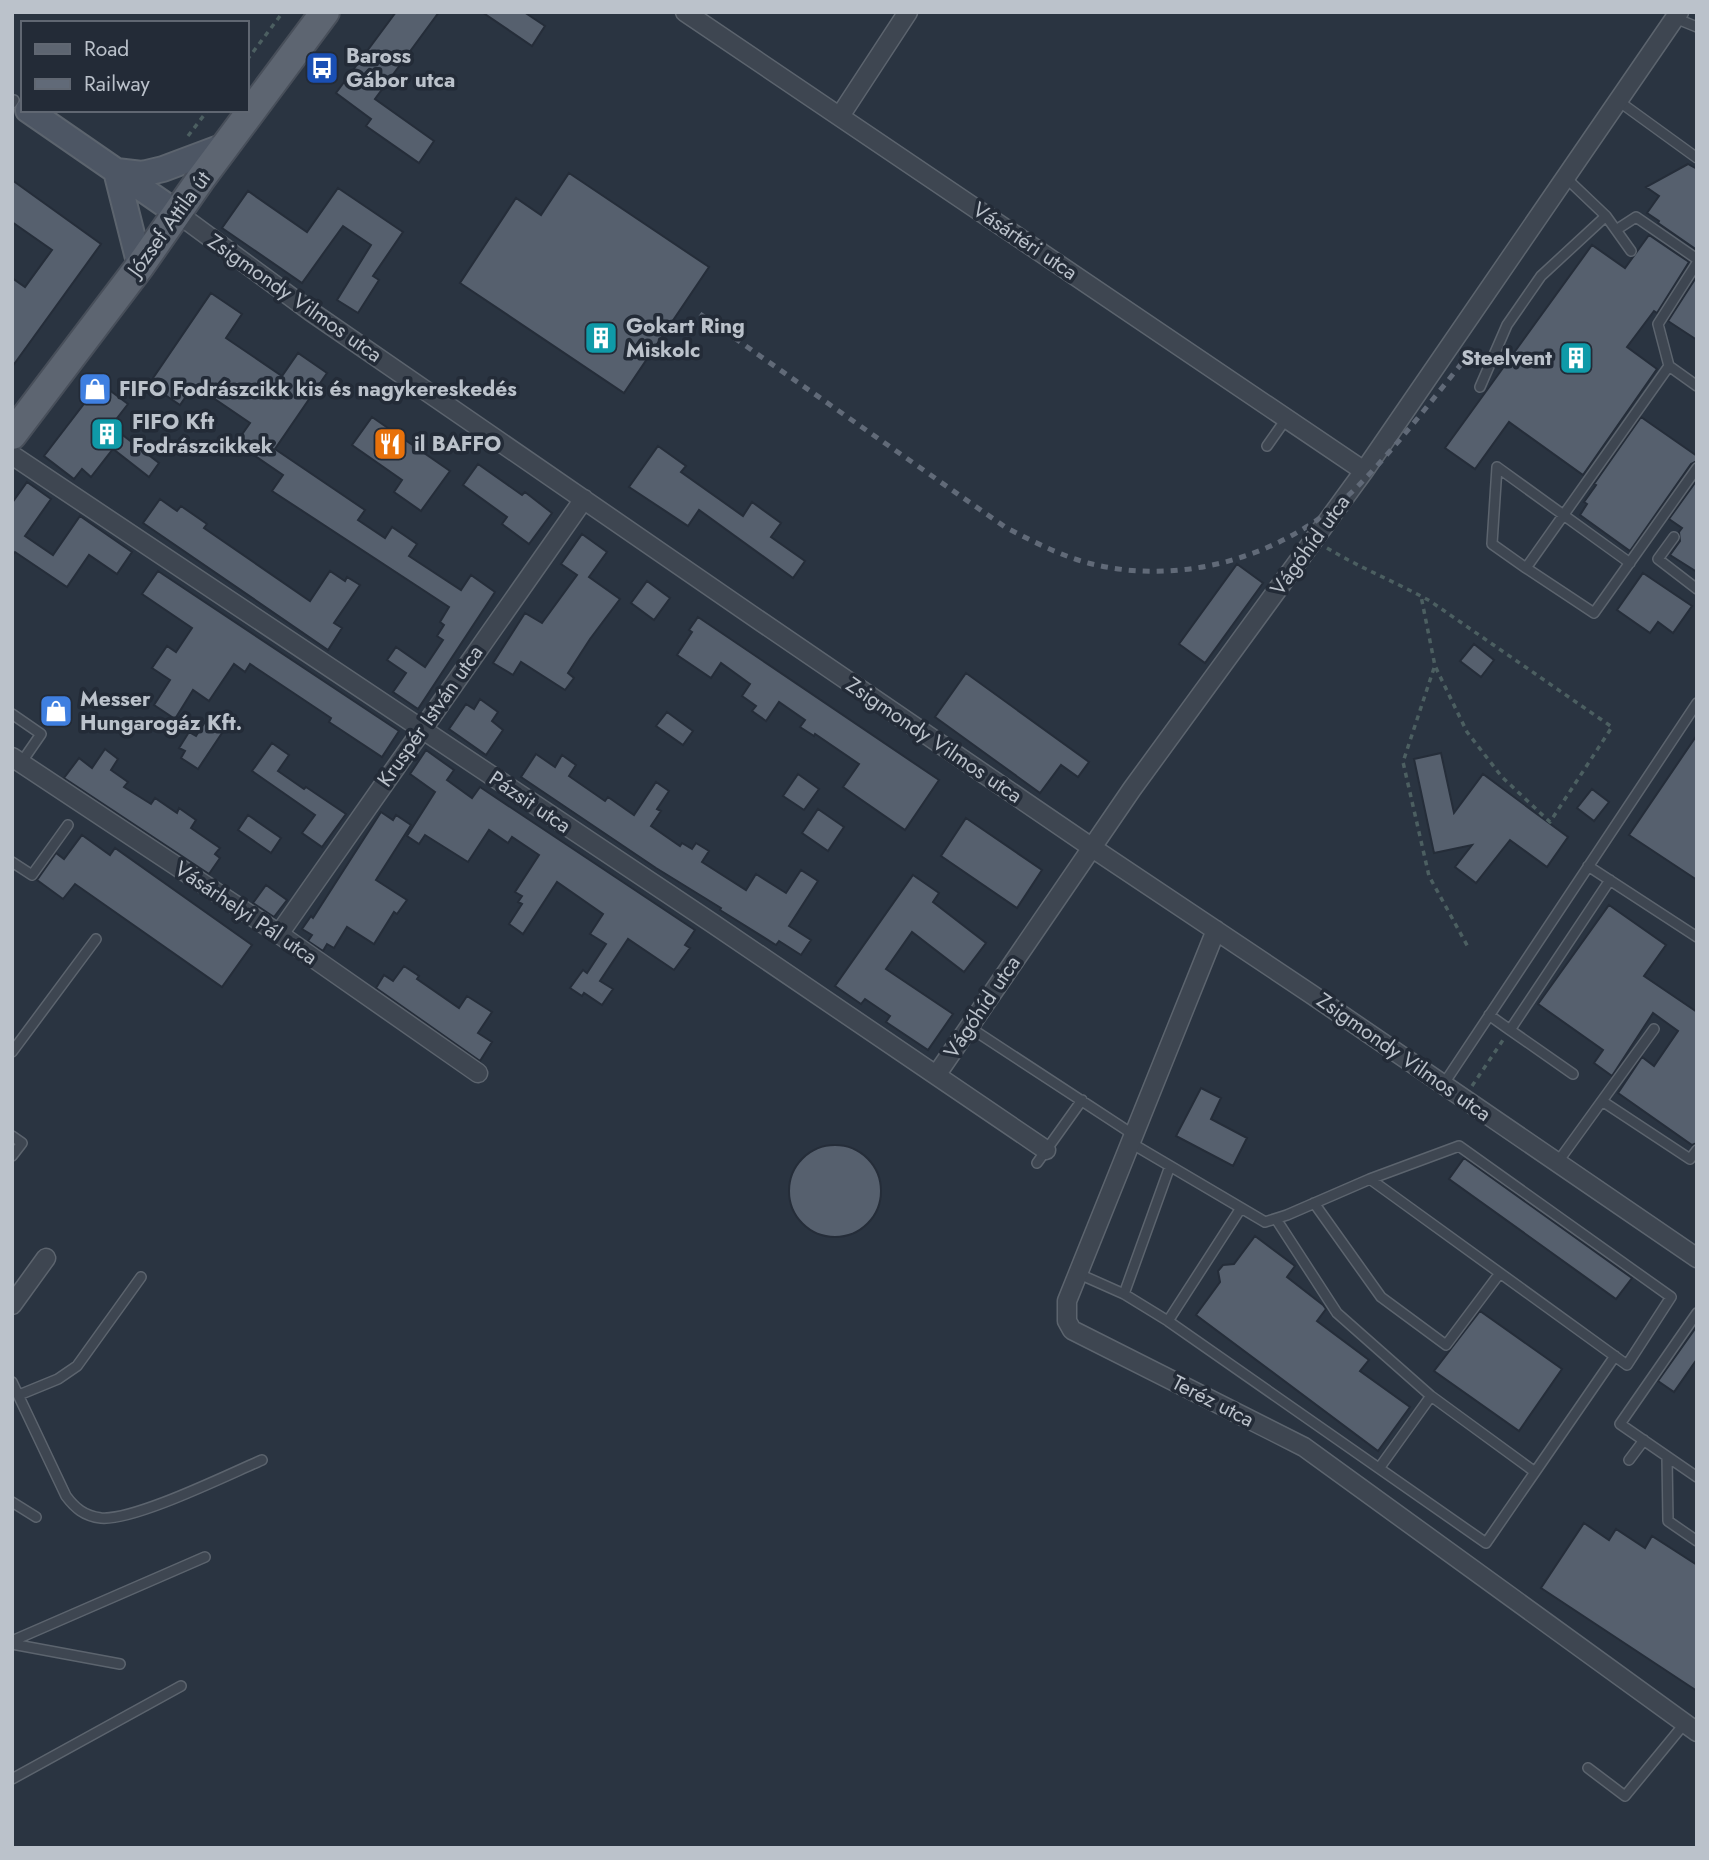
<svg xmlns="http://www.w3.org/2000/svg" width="1709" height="1860" font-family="Jost,sans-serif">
<rect width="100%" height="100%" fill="#2a3441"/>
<path fill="#56606e" stroke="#252d39" stroke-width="2" d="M396,12h43l-64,87 59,42 -15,22 -53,-37 5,-7 -35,-26z
M482,12h42l21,14 -13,20z
M1688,164l9,5v81l-39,-27 1,-2 -12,-8 12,-17 -13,-9z
M569,173l140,94 -85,126 -164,-110 56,-85 25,17z
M12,180l89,64 -89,123v-89l13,9 27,-37 -40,-28z
M338,188l65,44 -30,44 6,4 -21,33 -21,-13 34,-55 -28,-19 -41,57 -80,-55 26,-37 59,41z
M1649,235l40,27 -32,51 -3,-2 -27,36 30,22 -74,106 -74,-53 -34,47 -30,-21 147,-203 33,23z
M1697,276v64l-29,-19z
M211,293l31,21 -16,24 56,38 16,-23 29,20 -52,76 90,61 -7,10 27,18 7,-11 25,17 -8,12 52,34 10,-15 24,17 -77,117 -25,-17 13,-19 -19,-13 9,-13 29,20 18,-27 -6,-4 7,-11 -4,-3 9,-15 -177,-116 11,-16 -47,-32 14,-20 -56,-38 -14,20 -31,-21z
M100,383l28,21 -17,22 48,37 -10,14 -36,-28 -22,28 -9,-8 -8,10 -30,-23z
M372,417l78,54 -29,40 -27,-19 8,-12 -50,-35z
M1641,417l56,39v5l-6,3 -61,87 -50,-36 7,-11 -3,-2 12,-17 -2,-1z
M658,446l28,20 -5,6 62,44 9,-14 29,21 -10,14 34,24 -12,17 -94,-68 -11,16 -59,-39z
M478,464l44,31 3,-3 27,21 -23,31 -27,-20 5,-7 -44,-32z
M1697,480v92l-27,-17 10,-14 -1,-9 3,-4 -13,-9z
M27,482l24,17 -26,37 28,19 27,-39 52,36 -15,22 -28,-19 -22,32 -52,-35 -3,4v-53z
M160,499l17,12 4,-5 26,18 -3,4 106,73 20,-30 15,10 2,-4 13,8 -26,38 8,5 -14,22 -185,-127z
M582,534l25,18 -18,25 31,22 -30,40 -22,34 6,5 -9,12 -44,-28 -8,13 -20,-12 32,-50 17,10 35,-48 -16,-11z
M1237,564l26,19 -58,80 -26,-19z
M158,571l241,160 -17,26 -53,-35 2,-4 -81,-54 -5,8 -11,-8 -25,37 -16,-11 -18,29 -21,-14 16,-25 -18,-12 15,-22 9,6 16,-24 -50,-34z
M1643,573l49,33 -19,27 -15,-11 -8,11 -33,-23z
M647,581l23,17 -16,22 -23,-17z
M698,617l241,163 -34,50 -62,-43 16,-23 -44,-30 -1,2 -14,-9 5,-7 -26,-18 -13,19 -14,-10 4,-5 -14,-10 8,-12 -29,-21 -10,15 -34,-23 15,-23 -3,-2z
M1474,644l20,16 -13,17 -21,-16z
M966,673l123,89 -11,15 -17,-12 -21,28 -105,-76z
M480,699l18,13 -6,9 11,9 -17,25 -37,-26 17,-25 8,5z
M667,712l26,19 -10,14 -27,-19z
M207,719l17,11 -26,39 -17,-11 4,-7 -6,-3 10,-16 7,4z
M1697,735v145l-68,-45z
M272,743l17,12 -11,16 26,18 2,-2 40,27 -24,33 -20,-14 13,-18 -63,-44z
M105,749l13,10 -7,11 17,12 -4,5 27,17 4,-6 22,15 2,-5 17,12 -5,8 29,20 -5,6 5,4 -11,16 -145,-96 15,-20 13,10z
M426,750l28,20 -7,10 25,18 8,-11 215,143 -10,15 5,3 -16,22 -46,-31 -28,42 13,8 -11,16 -18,-12 -2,3 -12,-8 13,-18 4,3 19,-29 -16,-10 13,-20 -46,-32 -34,52 -14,-10 13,-20 -4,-2 4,-6 -7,-4 24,-37 -27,-18 -4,6 -19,-13 -21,32 -43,-27 -6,9 -12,-8 28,-44 -25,-18z
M1441,753l13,60 29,-39 85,63 -21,30 -37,-27 -34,43 -21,-16 17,-22 -38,8 -20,-94z
M536,754l19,13 7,-12 14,10 -7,11 36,25 3,-4 26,18 22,-33 13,9 -12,18 4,2 -10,15 29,20 2,-3 10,6 4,-6 13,8 -7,11 44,28 10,-16 30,19 15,-23 17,11 -29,45 22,14 -10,15 -22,-14 -3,4 -56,-35 1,-2 -65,-40 -135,-91z
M798,774l21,15 -15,21 -21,-14z
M1592,789l17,13 -15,19 -17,-13z
M818,809l26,18 -16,24 -26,-18z
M381,812l12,8 3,-5 15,10 -35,55 31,20 -10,14 -3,-2 -20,32 -27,-17 -13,21 -7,-4 -4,7 -15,-10 4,-6 -10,-6 9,-13 2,2z
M248,815l33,23 -10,15 -33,-23z
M966,818l76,52 -25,38 -76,-52z
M82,835l28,20 5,-7 137,97 -30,42 -147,-103 -12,15 -26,-19 19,-27 8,6z
M913,875l26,18 -6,9 53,41 -22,29 -52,-40 -26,37 67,45 -25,36 -42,-28 4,-6 -25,-17 -4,5 -26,-18z
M266,885l21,15 -13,17 -21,-14z
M1609,905l57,40 -22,31 53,36v131l-5,2 -74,-52 24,-36 12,9 24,-35 -25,-18 -41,63 -18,-13 9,-13 -65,-46z
M404,966l15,10 -2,3 42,29 8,-12 25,16 -14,21 14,9 -12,19 -104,-73 8,-13 9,6z
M1201,1088l20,10 -10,21 36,19 -14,28 -57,-30z
M789 1191a46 46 0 1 1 92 0a46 46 0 1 1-92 0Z
M1464,1158l168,120 -16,21 -167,-120z
M1255,1236l40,30 -8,11 36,28 3,4 -9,12 52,39 -9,11 50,36 -32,44 -182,-136 24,-33 -2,-11 5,-6 11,-1z
M1480,1311l82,58 -43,62 -85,-60z
M1697,1326v33l-23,33 -16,-11z
M1584,1523l25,17 7,-11 29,19 7,-12 45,29v126l-156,-103z"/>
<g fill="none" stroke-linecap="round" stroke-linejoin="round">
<defs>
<path id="lane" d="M1675,18l22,9
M1617,100l80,58
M12,103l2,-3
M1606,216l25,35
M1616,230l20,-13 61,42
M1697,263l-39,61 11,42 28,20
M1669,366l-143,202 68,45 103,-145
M1480,387l27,-62 34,-49 65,-60 -41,-39
M1267,446l19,-27
M1497,467l133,96
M1497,467l-5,77 34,24
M1674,537l-16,22 39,30
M12,714l29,20 -20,29
M12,862l20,13 36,-50
M1588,866l109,71
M1489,1015l21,15
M969,1027l165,108
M12,1052l84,-113
M1573,1074l-63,-44 100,-150
M1443,1085l254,-382
M1602,1101l88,58 7,-9
M12,1136l10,7 -10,13
M1131,1143l134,79 22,-7 83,-36 89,-33 212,151 -44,68 -257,-186
M1037,1163l45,-63
M1557,1163l97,-134
M1314,1203l67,94 65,48 54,-72
M1241,1208l-73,113 318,222 49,-71
M1276,1219l61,94 94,83 104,76 80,-116
M1079,1274l45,20 44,27
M1124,1294l46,-128
M1697,1313l-77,111 77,53
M12,1382l54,114c9,12 18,20 35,22 33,3 126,-43 161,-58
M19,1395l39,-16 19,-13 64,-89
M1667,1457l1,64 29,20
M1629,1460l15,-20
M1380,1467l51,-71
M12,1502l24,15
M12,1641l193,-84
M12,1644l108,20
M1588,1768l37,28 60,-73
M12,1779l169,-93"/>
<path id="street" d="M685,12l679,459
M840,116l68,-104
M177,213l133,98 453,312 328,224 220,147 386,264
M12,455l700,468 334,227
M12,757l267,177 199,139
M1216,930l-149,371v20l5,9 232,117 393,285
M279,934l305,-435
M937,1074l195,-285 232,-318 315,-459
M12,1305l34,-47"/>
<path id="secondary" d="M28,110l149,103
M116,171l26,3 21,-5 64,-24
M116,171l24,95"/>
<path id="primary" d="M12,435l128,-169 60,-86 125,-168"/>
</defs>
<use href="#lane" stroke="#5c646e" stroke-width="12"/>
<use href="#street" stroke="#5c646e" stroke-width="21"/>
<use href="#secondary" stroke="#5c646e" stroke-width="28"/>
<use href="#primary" stroke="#484f5a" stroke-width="32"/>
<path stroke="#4c5f61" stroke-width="3.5" stroke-dasharray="5 5" stroke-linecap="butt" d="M247,60l36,-48
M188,136l20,-26
M1327,548c33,20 69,34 103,53l182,126 -62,95 -48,-45 -35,-45 -32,-66 -14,-70
M1434,668l-31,94 26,114 39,71
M1472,1086l31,-46"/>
<use href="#lane" stroke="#3e4651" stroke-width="9"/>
<use href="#street" stroke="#3e4651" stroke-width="18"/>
<use href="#secondary" stroke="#4d5664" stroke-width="24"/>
<use href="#primary" stroke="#5d6571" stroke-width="28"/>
<path stroke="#616a78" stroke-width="5" stroke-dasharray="7 7" stroke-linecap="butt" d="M700,314l305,213c27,14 54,28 83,36 96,25 202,-8 271,-78 37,-38 70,-81 103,-122"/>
</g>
<defs>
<symbol id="bus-square" viewBox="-11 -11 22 22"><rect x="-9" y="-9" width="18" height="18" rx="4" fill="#1a4fb4" stroke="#232b37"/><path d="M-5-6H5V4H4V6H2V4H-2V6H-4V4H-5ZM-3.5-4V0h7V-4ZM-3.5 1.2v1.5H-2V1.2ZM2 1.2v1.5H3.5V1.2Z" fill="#fff"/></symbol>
<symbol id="building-square" viewBox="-11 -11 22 22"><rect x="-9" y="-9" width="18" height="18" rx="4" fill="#0f9aa8" stroke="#232b37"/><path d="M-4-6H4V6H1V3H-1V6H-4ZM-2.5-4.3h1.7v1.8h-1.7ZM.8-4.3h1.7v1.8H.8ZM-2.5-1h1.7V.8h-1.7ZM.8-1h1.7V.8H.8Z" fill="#fff"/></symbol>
<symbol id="shop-square" viewBox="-11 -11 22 22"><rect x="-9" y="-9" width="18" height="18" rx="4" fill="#3f7fe0" stroke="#232b37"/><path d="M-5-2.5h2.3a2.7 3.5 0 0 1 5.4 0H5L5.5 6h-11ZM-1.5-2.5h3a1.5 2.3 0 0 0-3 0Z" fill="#fff"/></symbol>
<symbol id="restaurant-square" viewBox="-11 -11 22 22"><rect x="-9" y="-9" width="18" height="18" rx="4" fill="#e8710a" stroke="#232b37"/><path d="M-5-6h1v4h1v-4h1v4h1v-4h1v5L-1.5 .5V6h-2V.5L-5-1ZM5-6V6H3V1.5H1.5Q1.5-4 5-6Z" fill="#fff"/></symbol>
</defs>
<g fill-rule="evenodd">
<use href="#bus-square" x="303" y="49" width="38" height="38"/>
<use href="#building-square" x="582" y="319" width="38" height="38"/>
<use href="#building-square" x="1557" y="339" width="38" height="38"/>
<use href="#shop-square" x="76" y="370" width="38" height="38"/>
<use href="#building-square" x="88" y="415" width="38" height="38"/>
<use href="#restaurant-square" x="371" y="425" width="38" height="38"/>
<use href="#shop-square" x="37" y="692" width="38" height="38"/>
</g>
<g text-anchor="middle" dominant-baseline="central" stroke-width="7" stroke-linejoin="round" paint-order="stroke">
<g font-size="21" font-weight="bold" fill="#bbc2cb" stroke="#232b37" text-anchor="start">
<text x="346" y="56">Baross<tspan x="346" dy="24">Gábor utca</tspan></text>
<text x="626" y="326">Gokart Ring<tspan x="626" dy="24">Miskolc</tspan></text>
<text x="1552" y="358" text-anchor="end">Steelvent</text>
<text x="119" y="389">FIFO Fodrászcikk kis és nagykereskedés</text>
<text x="132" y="422">FIFO Kft<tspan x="132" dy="24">Fodrászcikkek</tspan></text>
<text x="414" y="444">il BAFFO</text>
<text x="80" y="699">Messer<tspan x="80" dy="24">Hungarogáz Kft.</tspan></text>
</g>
<g font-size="21" fill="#bbc2cb" stroke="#232b37">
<text transform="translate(169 224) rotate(-54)">József Attila út</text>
<text transform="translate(1025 241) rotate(34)">Vásártéri utca</text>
<text transform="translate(295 298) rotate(35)">Zsigmondy Vilmos utca</text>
<text transform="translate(1310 545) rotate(-54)">Vágóhíd utca</text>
<text transform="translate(430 716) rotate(-55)">Kruspér István utca</text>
<text transform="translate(934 740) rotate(34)">Zsigmondy Vilmos utca</text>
<text transform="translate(530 802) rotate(34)">Pázsit utca</text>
<text transform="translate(246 913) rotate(34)">Vásárhelyi Pál utca</text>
<text transform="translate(982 1007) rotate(-56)">Vágóhíd utca</text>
<text transform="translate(1404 1057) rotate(35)">Zsigmondy Vilmos utca</text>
<text transform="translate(1213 1401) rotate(27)">Teréz utca</text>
</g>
</g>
<rect width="1709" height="1860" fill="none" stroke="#bbc2cb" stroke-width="28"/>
<rect x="21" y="21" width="228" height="91" fill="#232b37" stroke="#606772" stroke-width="2"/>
<rect x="35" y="44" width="35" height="10" fill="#5d6571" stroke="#606772" stroke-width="2"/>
<text x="84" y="56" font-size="21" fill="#bbc2cb">Road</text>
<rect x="35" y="79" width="35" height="10" fill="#616a78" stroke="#606772" stroke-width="2"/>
<text x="84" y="91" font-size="21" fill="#bbc2cb">Railway</text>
</svg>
